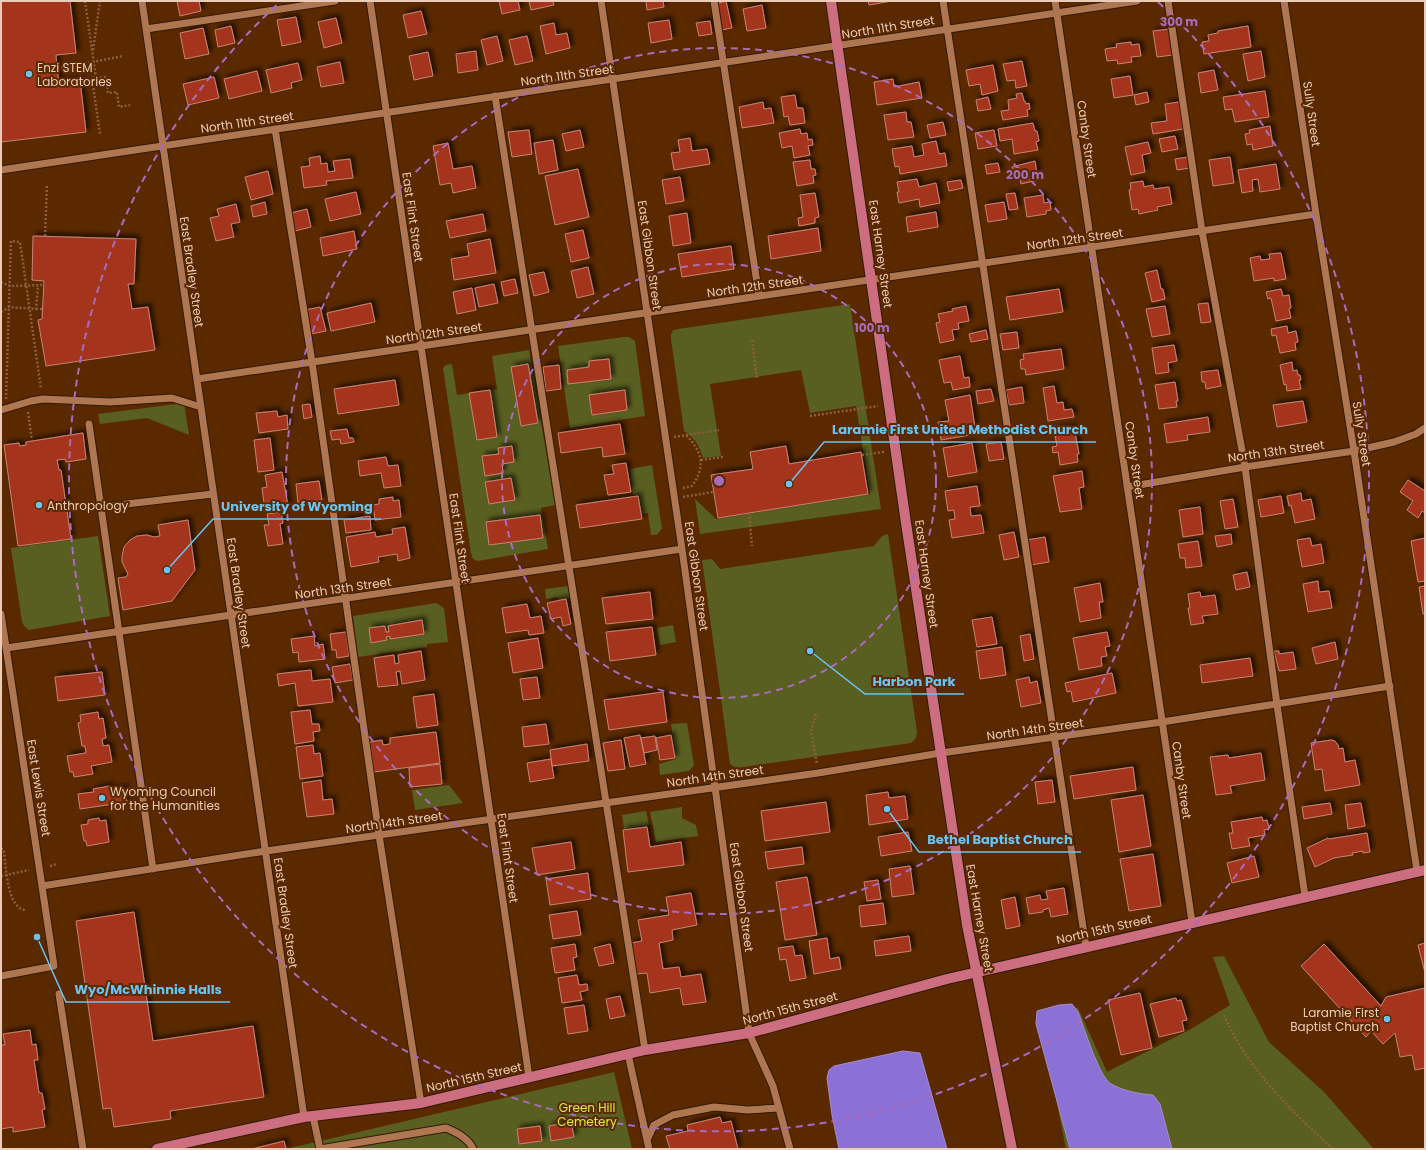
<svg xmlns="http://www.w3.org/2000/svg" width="1426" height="1150" font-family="Poppins,sans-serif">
<defs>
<filter id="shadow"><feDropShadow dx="3.5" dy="-3.5" stdDeviation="2" flood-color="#0009"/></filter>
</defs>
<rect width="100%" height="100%" fill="#5a2900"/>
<path fill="#595f20" d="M850,304l31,205 -181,25 -5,-35 21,20 154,-25 -14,-88 -46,7 -9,-43 -91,14 11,72 -18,2c-4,-13 -8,-20 -19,-27l-13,-92v-4l2,-5 5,-1z
M624,337h5l6,4 10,75 -75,12 -12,-82z
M529,350l26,155 -14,3 7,41 -70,12 -5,-2 -2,-6 -28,-185 3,-3 6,-1 5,31 40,-6 -5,-33z
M184,403l5,32 -42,-17 -47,6 -2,-10z
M652,465l10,63 -5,7h-6l-3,-22 -6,1 -3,-19h-6l-3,-26z
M888,534l29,198 -1,6 -5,5 -175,25 -6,-4 -28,-204 10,-1 8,10 154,-23 8,-10z
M98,536l12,80 -81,14 -5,-4 -2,-4 -11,-74z
M568,586l2,12 -12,2 -1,-3 -11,2 -1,-10z
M436,603l8,5 4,34 -21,2v3l-69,10 -5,-41z
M673,625l3,17 -16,3 -3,-17z
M687,723l7,42 -5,6 -29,4 -1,-11 17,-5 -5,-35z
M449,785l14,18 -48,7 -3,-20z
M682,807v11l14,7 2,11 -42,6 -6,-30z
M646,811l3,14 -25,4 -2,-14z
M1224,956l45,86 55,50 50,57h-308l-26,-132 24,-11 14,2 29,64 84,-43 39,-24 -17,-48z
M614,1072l18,77h-346z"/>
<path fill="#8b70d5" stroke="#a88ccd" d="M1072,1004l6,8c6,15 21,65 33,72 13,7 28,10 42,11l7,9 12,45h-102l-34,-125 1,-13 22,-6z
M903,1051l17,2 27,96h-108l-7,-34 -5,-37 2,-8 5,-4z"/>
<path fill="#a4351d" stroke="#c78373" filter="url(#shadow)" d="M1,1h69l6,52 -20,2 1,14 2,13 21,-2 6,52 -85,10z
M177,1h22l2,10 -21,5z
M499,1h19l2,9 -18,4z
M529,1h24l1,4 -23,5z
M646,1h17l1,6 -17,3z
M726,1l6,27 -11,2 -6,-26z
M868,1h24l-23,4z
M762,5l4,23 -19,3 -4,-22z
M421,11l6,23 -19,4 -5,-23z
M296,17l5,25 -19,4 -5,-26z
M336,18l6,25 -18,5 -6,-26z
M669,20l3,19 -21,4 -3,-20z
M710,21l2,13 -13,2 -3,-13z
M554,23l2,12 11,-2 3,15 -24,6 -6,-28z
M231,26l4,17 -17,4 -3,-17z
M1248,26l3,21 -47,7 -2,-12 7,-1 -1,-6 10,-2v-2z
M203,28l6,26 -24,5 -5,-26z
M1169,29l4,26 -16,2 -4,-26z
M497,36l6,25 -16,4 -6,-25z
M527,36l6,25 -18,4 -6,-25z
M1131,42v3l8,-1 2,12 -10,1 1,5 -14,2 -1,-4 -10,1 -2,-12 12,-2 -1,-3z
M476,51l2,19 -20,3 -2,-19z
M1261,51l4,26 -17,4 -5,-27z
M428,52l5,24 -19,4 -5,-24z
M1022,61l5,25 -11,2 -1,-8 -8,1 -4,-17z
M340,62l4,21 -23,4 -4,-20z
M298,63l4,17 -11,3 1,5 -21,5 -5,-23z
M993,65l5,26 -16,4 -2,-11 -11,2 -3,-16z
M1214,70l4,20 -17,3 -3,-20z
M257,71l5,20 -33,8 -5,-20z
M1130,76l3,19 -19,3 -3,-19z
M214,77l5,21 -31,7 -5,-21z
M893,79l1,8 25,-5 3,16 -45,7 -3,-23z
M1265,91l4,26 -34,5 -3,-13 -7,1 -2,-13z
M1147,92l2,10 -13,3 -2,-10z
M1022,93l2,8h1l1,3 3,-1 1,6 -3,1 1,6 -25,4 -2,-9 8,-1 -1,-10 9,-2 -1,-4z
M795,95l2,13h6l2,15 -15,2 -2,-9 -4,1 -3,-20z
M988,97l3,12 -13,2 -2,-11z
M763,102l1,7 7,-1 3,15 -32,5 -3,-21z
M1179,102l4,27 -30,5 -2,-11 16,-2 -2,-17z
M906,112l1,10h4l3,15 -26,3 -4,-25z
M943,122l3,13 -16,3 -3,-13z
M1033,123l2,8h2l2,10 -3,1 2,8 -24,4 -2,-15 -12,2 -2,-12z
M1270,126l3,20 -20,4 -1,-6 -5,1 -2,-11 5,-1 -1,-3z
M800,129l1,5 6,-1 1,7 4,-1 1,6 -5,1 2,9 -16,3 -2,-12 -10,2 -3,-15z
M529,130l3,24 -20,3 -4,-25z
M580,130l4,17 -18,4 -4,-17z
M994,130l3,16 -19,3 -3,-16z
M1175,136l3,13 -16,3 -3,-13z
M690,138l2,13 15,-2 3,15 -36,6 -3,-17 9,-1 -2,-12z
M553,140l5,30 -19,4 -5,-31z
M936,141l3,13 6,-1 2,13 -47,8 -1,-8 -4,1 -3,-18 20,-3 2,11 10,-2 -2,-11z
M1148,142l3,11 -9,2 3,17 -14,3 -6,-28z
M448,143l5,26 19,-3 4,22 -23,5 -2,-10 -11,2 -7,-39z
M320,156l1,8 6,-1 1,9 7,-1 -2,-10 17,-2 3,19 -27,3 1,4 -23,3 -3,-21 9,-1 -1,-8z
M1188,157l2,11 -13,2 -2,-11z
M1230,157l4,26 -21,3 -4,-26z
M810,160l1,9h4l1,6 -3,1 1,7 -17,3 -4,-24z
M1035,161l3,19 -17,4 -2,-9 -5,1 -2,-9z
M998,163l2,9 -13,2 -2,-9z
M1276,164l4,25 -20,3 -2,-13 -6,1 1,11 -11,2 -4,-23z
M578,169l11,48 -34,8 -10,-49z
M268,171l5,23 -22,6 -6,-23z
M680,177l4,24 -18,3 -4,-24z
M917,179l2,8 17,-4 4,20 -20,4 -1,-8 -20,4 -2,-11h2l-2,-10z
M961,180l2,8 -14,3 -2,-9z
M1143,181l1,6 9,-2 1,4 15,-2 3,17 -15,3 1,3 -19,4 -1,-5 -6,1 -3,-20 2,-1 -1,-6z
M356,192l5,22 -31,7 -5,-22z
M815,193l4,24 -4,1v5l-16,3 -1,-8 5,-1 -3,-22z
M1015,193l3,16 -9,1 -3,-16z
M1043,195l1,8 6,-1 1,8 -5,1v3l-19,3 -3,-19z
M265,202l2,12 -14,3 -2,-11z
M1004,202l3,17 -19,3 -3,-17z
M236,204l4,18 -9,2 3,13 -18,4 -6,-23 9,-2 -2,-7z
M307,209l4,18 -16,4 -4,-18z
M936,212l2,15 -30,5 -2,-15z
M687,213l4,30 -18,3 -4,-30z
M483,214l3,17 -36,7 -4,-17z
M818,228l3,23 -50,8 -3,-23z
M583,230l6,28 -18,4 -6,-28z
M354,231l3,18 -34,7 -3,-18z
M33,236l103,3 -2,45h-6l4,25 16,-2 7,43 -109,16 -8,-46 4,-1 2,-38 -12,-1z
M490,239l6,34 -42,7 -3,-21 18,-3 -2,-12z
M731,246l3,23 -52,8 -4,-23z
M1281,253l5,26 -12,2v-3l-20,3 -4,-23 10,-2 1,4 9,-1 -1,-5z
M588,267l6,27 -17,4 -6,-27z
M1157,270l4,19h2l2,10 -13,3 -7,-29z
M544,272l5,20 -15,4 -5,-21z
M515,279l3,14 -14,3 -3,-14z
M494,284l4,19 -19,4 -4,-19z
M472,288l4,22 -19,4 -4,-22z
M1059,289l4,23 -53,8 -4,-23z
M1281,289l2,7 6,-1 2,13 -2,1 2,9 -15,3 -5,-23 -3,1 -2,-7z
M371,303l4,19 -44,9 -4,-18z
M1208,303l3,19 -10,1 -3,-19z
M966,306l3,15 -11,2 1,6 -7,1 2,10 -14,3 -4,-20 4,-1 -2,-8 15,-3 -1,-2z
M1165,306l5,28 -18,3 -6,-28z
M320,307l6,24 -15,3 -6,-24z
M1287,326l1,7 8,-2 2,11 -3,1 1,7 -16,3 -4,-18 -4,1 -1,-7z
M986,330l2,9 -17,3 -2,-8z
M1017,332l2,16 -16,2 -3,-16z
M1174,345l3,16 -9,2 1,9 -13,2 -4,-26z
M1061,349l3,20 -38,6 -1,-6h-4l-1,-9 4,-1 -1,-5z
M960,356l4,22 5,-1 1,10 -17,3 -2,-8 -7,1 -5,-23z
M609,359l2,20 -43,5 -1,-14 22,-3v-6z
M1292,362l1,9 4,-1 1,5h2l1,5h-2l2,9 -14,2 -1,-7 -2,1 -4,-20z
M528,364l10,59 -17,3 -10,-59z
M559,365l2,24 -15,2 -3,-24z
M1218,370l3,16 -15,3 -1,-7h-3l-1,-10z
M395,380l4,25 -61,9 -4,-25z
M1175,382l3,19h-2l1,6 -18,2 -4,-24z
M1054,386l3,17 6,-1 1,8 8,-1 2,8 -26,4 -5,-33z
M1022,387l2,16 -15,2 -3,-15z
M991,389l3,12 -16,3 -2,-13z
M490,390l7,47 -20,3 -8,-47z
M625,390l2,20 -35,5 -3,-20z
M970,395l6,39 -35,6 -3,-18 11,-1 -4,-21z
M1303,401l4,21 -30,5 -4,-22z
M310,404l2,13 -8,2 -2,-14z
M277,411l1,6 9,-2 1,14 -29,4 -3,-20z
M1208,417l2,15 -23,3 1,5 -21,3 -3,-19z
M620,424l5,30 -22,3 -1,-10 -41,6 -3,-20z
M1074,427l5,27h-2l1,8 -18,3 -2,-13 -5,1 -1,-6 5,-1 -3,-16z
M347,429l2,9h4l1,4 -13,2 -1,-5 -8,1 -2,-9z
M83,433l3,26 -20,3 -1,-3 -8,1 2,10h2l10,69 -53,7 -14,-101 15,-2 1,3 6,-1v-3z
M270,438l4,32 -16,2 -4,-32z
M1001,442l3,17 -15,2 -3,-17z
M972,443l5,29 -29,5 -5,-29z
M512,446l2,16 -12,2 1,9 -18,3 -3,-20 17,-2 -1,-6z
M786,446l3,18 72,-12 7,42 -150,24 -7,-43 42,-6 -3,-17z
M386,457l2,9 10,-1 3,21 -17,2 -3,-15 -21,3 -2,-15z
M626,463l5,29 -23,3 -4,-20 10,-1 -2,-9z
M1082,471l2,16 -5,1 3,21 -22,3 -7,-36z
M282,472l6,34 -18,3 -1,-7 -5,1 -2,-15 5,-1 -2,-12z
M511,478l4,22 -26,4 -4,-22z
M1408,480l17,11v22l-3,-2 -4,7 -11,-8 6,-9 -13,-9z
M319,481l3,19 -24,3 -2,-19z
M977,486l3,20 -10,1 1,9 10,-1 3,18 -32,5 -3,-18 6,-1 -1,-9 -6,1 -3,-20z
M1301,493l1,8 9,-2 4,20 -20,4 -4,-18 -2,1 -2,-10z
M638,496l4,23 -62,9 -4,-23z
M1281,496l3,17 -23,4 -3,-17z
M393,497v4l6,-1 2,17 -26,3 -2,-15 6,-1v-5z
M1233,499l5,28 -13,2 -5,-28z
M1200,507l3,27 -20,3 -4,-27z
M281,512l2,11 -3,1 3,20 -15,2 -4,-21h5l-2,-11z
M540,515l3,23 -54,7 -3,-23z
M370,516l1,14 -25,3 -2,-13z
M188,520l7,50 -23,31 -49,9 -5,-32 8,-1 2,-3 -6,-12v-6l2,-9 6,-7 7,-4 10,-1 7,2 6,-1 -2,-11z
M405,527l5,31 -12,3 -1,-7 -19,3 1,5 -28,5 -5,-30 29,-5 1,5 17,-3 -1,-5z
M1014,532l5,25 -15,3 -5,-25z
M1231,534l1,10 -15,3 -2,-11z
M1045,537l4,25 -18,3 -4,-25z
M1310,538l2,8 9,-2 3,19 -22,4 -5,-27z
M1425,538v43l-7,1 -7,-41z
M1198,541l4,25 -16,2 -1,-10h-5l-2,-14z
M1247,572l3,15 -14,3 -3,-15z
M1318,581l1,11 10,-1 3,17 -24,4 -5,-28z
M1100,583l3,19h-4l2,16 -21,4 -6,-34z
M1425,586v28h-2l-4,-27z
M650,592l3,27 -47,5 -4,-26z
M1200,592l1,5 14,-2 3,19 -16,2 2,7 -13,2 -3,-17h2l-2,-14z
M566,599l5,25 -8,2 -2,-9 -10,2 -4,-16z
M527,604l3,14 11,-2 3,17 -15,2 -1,-5 -22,3 -4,-25z
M992,617l5,27 -20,3 -5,-27z
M422,620l2,14 -34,5v-3l-4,1 1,3 -16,3 -2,-15 16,-2 1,6h3l-1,-6z
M652,627l4,28 -46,6 -4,-29z
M346,632l3,24 -12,2 -1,-8h-4l-2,-16z
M1107,632l3,14 -5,1 2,9 -6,1 1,9 -23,4 -6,-32z
M1030,634l4,25 -10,2 -4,-25z
M314,636l1,10 8,-2 2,15 -26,3 -1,-10 -5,1 -2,-14z
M538,638l5,30 -30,5 -5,-30z
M1335,642l3,17 -22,5 -4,-16z
M1002,647l4,28 -26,4 -4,-28z
M421,651l4,29 -23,4 -2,-13 -4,1 2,13 -20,2 -4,-29 20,-3 1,9 4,-1 -1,-8z
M1274,651h5v3l14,-2 3,17 -17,2z
M1250,658l3,18 -51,7 -2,-18z
M350,664l3,16 -18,3 -3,-16z
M311,670l1,11 18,-2 3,23 -35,4 -3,-23 -16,3 -2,-12z
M102,672l3,23 -47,6 -3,-24z
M1112,673l4,20 -43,9 -2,-11 -4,1 -2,-9z
M537,677l3,21 -17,2 -3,-21z
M1029,677l1,6 7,-2 4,22 -20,4 -5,-27z
M663,692l4,30 -58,8 -5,-30z
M434,694l4,31 -21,3 -4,-31z
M310,710l2,14h7l1,7 -7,1 1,9 -19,3 -4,-32z
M98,712l1,7 4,-1 3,20 -4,1 1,7 6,-1 3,17 -21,4 2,8 -19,3 -1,-5h-3l-3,-16 19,-3 -1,-7h-3l-4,-23 3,-1 -1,-7z
M546,724l3,20 -25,3 -2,-20z
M436,732l4,31 -66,9 -4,-30 12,-2 1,5 7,-1v-6z
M640,735l6,29 -16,3 -6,-29z
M671,735l4,23 -15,2 -4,-22z
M655,736l2,14 -13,3 -3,-15z
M621,740l4,29 -17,2 -5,-28z
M1331,740l4,1 3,4 1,4 4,-1 2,14 10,-2 5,25 -35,6 -3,-22 -7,1 -4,-27z
M587,744l2,17 -37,5 -2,-16z
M313,745l1,9 6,-1 3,23 -23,3 -4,-32z
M1261,753l4,27 -35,6 2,7 -16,2 -6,-38 18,-2 1,3z
M551,759l3,19 -24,4 -3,-19z
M440,764l2,20 -32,3 -1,-19z
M1133,767l3,23 -62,9 -4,-23z
M321,780l2,20 9,-1 2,15 -27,3 -5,-34z
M1052,780l3,22 -17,2 -3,-22z
M110,786l1,4 13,-2 3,14 -47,7 -2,-15 16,-2 -1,-3z
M888,792l1,6 16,-2 3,23 -39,6 -3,-30z
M1143,795l8,51 -32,6 -8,-52z
M826,802l4,30 -65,9 -4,-30z
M1330,803l2,11 -28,5 -2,-12z
M1361,803l4,23 -17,3 -3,-24z
M1262,817l1,4 4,-1 2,9 -5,1 1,5 -17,3 2,8 -18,3 -3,-16h4l-2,-11z
M99,818l1,3 6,-1 3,22 -22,4 -1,-5h-2l-3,-16 7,-1v-4z
M647,827l3,20 31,-5 3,23 -56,7 -5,-42z
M908,832l4,19 -31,5 -3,-19z
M1367,833l3,19 -7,1v-2l-11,2 1,2 -19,3 -19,9 -8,-19 21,-10 1,1z
M571,842l4,27 -38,6 -5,-27z
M802,847l2,17 -36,5 -3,-17z
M1153,854l8,52 -32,5 -9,-52z
M1254,856l5,21 -27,6 -5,-20z
M910,866l4,28 -22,3 -3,-28z
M588,873l3,26 -41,6 -4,-26z
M807,877l10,58 -32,5 -9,-58z
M878,880l3,19 -14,2 -3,-19z
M1064,888l4,26 -17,3 -2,-9 -6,2v2l-14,2 -3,-16 14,-3 1,5 7,-1 -2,-8z
M691,893l6,32 -25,5 1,10 -14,3 4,26 16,-2 2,10 20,-3 5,28 -23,3 -3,-17 -30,5 -3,-20 -11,1 -5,-31 11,-2 -4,-21 31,-5 -3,-18z
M1015,897l5,29 -14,3 -5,-29z
M883,903l3,21 -25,3 -2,-21z
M577,911l4,24 -28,4 -4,-24z
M134,912l19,129 100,-15 11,71 -94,14 1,8 -57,8 -3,-19 -8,1 -27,-188z
M909,936l2,15 -35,5 -2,-15z
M827,938l3,21 9,-2 2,12 -27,5 -5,-33z
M1425,943v30l-7,-28z
M575,944l2,13 -4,1 2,12 -20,3 -4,-25z
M610,944l4,19 -15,3 -5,-18z
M1324,944l57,62 5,-9 39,-9v80l-10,2 -3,-15 -12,2 -5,-24 -12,11 -12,-13 -5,6 -65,-71z
M793,946l2,10 7,-1 4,23 -16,3 -4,-22 -6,1 -2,-12z
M577,975l2,10 8,-1 1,6 -8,2 2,8 -20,3 -4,-25z
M1140,993l12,55 -31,7 -13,-55z
M620,996l5,20 -15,3 -4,-20z
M1176,998l1,3 4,-1 6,20 -5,1 2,10 -25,6 -9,-33z
M584,1005l4,26 -20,3 -4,-26z
M30,1030l2,15 4,-1 2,16h-4l5,33h3l3,16 -3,1 3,17 -32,5v-5l-12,2v-84h4l-2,-11z
M720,1117l2,6 9,-2 7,28h-68l-4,-13 22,-5 -1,-6z
M571,1122l3,15 -23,4 -2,-15z
M540,1126l2,15 -23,3 -2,-15z
M284,1141l2,8h-34z"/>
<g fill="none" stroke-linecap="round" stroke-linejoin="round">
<defs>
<path id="minor" d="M142,1l162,1116
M370,1l159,1076
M601,1l81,548 67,484 24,53 17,63
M714,1l45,295
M943,1l143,946
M1055,1l137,921
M1168,1l34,230 43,236 32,238 28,191
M1284,1l32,213 38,237 63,420
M146,29l189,-28
M495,96l150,954
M275,129l37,233 67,473 42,268
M1,170l1136,-169
M197,379l1119,-165
M1,410l30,-9 12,-2 67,3 62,-4 29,9
M89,424l64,445
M1127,487l118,-20 109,-16 40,-9 22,-8 9,-6
M109,506l104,-12
M1,614l53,352 -53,10
M6,648l676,-99
M42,886l224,-35 552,-78 123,-20 221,-31 228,-36
M59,994l24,155
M628,1054l21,95
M313,1116l7,33
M647,1140l7,-15 19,-10 41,-8 34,3 31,-2
M320,1149l126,-21c10,4 23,11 27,21"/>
<path id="major" d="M831,1l75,522 61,402 45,224
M157,1149l147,-32 117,-14 224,-53 104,-17 198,-54 478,-109"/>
</defs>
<use href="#minor" stroke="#331805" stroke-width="9"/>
<use href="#major" stroke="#331805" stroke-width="12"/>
<path stroke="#8b5f3e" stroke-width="2.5" stroke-dasharray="2 2" stroke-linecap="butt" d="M85,1l11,77h-4l8,56
M93,50l7,-49
M57,69l66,-13
M96,78l10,-1 2,16 9,-1 2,15 11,-2
M45,236l2,-52
M1,282l9,4 33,-1
M36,309h7
M1,312l8,-5 27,2 2,-23
M752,340l5,39
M6,399l5,-158 9,1 21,147
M28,412l4,29
M810,416l68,-10
M674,437l45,-7
M862,455l22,-3
M701,460l22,-3
M683,488l9,-2c14,-19 10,-35 -6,-51
M683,497l30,-5
M749,513l3,33
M816,714l-5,17 6,33
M1,849h2l1,3c2,14 3,56 21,58
M50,866l7,-2
M1,876l28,-6
M1224,1015c23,53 67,96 109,134"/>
<use href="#minor" stroke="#af7751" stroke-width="7"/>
<use href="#major" stroke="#cc6e7f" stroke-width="10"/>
</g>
<g fill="none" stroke="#a86cbd" stroke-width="2" stroke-dasharray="7 5">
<circle cx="719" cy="481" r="217"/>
<circle cx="719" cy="481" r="433"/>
<path d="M1158 2A650 650 0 1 1 280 2"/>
</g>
<g fill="#6bc3f2" stroke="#5a2900" stroke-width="1.5">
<circle cx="29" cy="74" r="4"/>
<circle cx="39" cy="505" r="4"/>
<circle cx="102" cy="798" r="4"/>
<circle cx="1387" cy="1019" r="4"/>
</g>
<g text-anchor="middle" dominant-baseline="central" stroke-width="4" stroke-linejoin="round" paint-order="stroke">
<g font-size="12" fill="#ecccb9" stroke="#5a2900">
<text transform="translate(888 27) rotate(-9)">North 11th Street</text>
<text transform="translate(567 75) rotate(-8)">North 11th Street</text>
<text transform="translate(1312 114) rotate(82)">Sully Street</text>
<text transform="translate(247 122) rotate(-8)">North 11th Street</text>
<text transform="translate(1087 139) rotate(82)">Canby Street</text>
<text transform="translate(413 217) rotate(82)">East Flint Street</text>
<text transform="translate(1075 239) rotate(-8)">North 12th Street</text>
<text transform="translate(881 254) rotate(82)">East Harney Street</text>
<text transform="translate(650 255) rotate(82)">East Gibbon Street</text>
<text transform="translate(192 272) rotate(82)">East Bradley Street</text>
<text transform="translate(755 286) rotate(-8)">North 12th Street</text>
<text transform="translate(434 333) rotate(-8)">North 12th Street</text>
<text transform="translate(1362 434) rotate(81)">Sully Street</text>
<text transform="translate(1276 451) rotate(-8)">North 13th Street</text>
<text transform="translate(1135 460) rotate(82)">Canby Street</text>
<text transform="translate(460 538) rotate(82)">East Flint Street</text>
<text transform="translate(927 574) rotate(82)">East Harney Street</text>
<text transform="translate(697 576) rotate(82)">East Gibbon Street</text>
<text transform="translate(343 588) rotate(-8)">North 13th Street</text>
<text transform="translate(239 593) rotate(82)">East Bradley Street</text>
<text transform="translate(1035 729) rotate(-8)">North 14th Street</text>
<text transform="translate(715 776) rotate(-8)">North 14th Street</text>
<text transform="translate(1182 780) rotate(82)">Canby Street</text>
<text transform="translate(39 788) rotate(81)">East Lewis Street</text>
<text transform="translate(394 822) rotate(-8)">North 14th Street</text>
<text transform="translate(508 858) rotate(82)">East Flint Street</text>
<text transform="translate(742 897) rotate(82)">East Gibbon Street</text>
<text transform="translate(286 913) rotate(82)">East Bradley Street</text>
<text transform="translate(980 918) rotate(80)">East Harney Street</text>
<text transform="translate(1104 929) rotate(-13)">North 15th Street</text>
<text transform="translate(790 1008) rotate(-15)">North 15th Street</text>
<text transform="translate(474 1077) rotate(-13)">North 15th Street</text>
</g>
<g font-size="12" fill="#ecccb9" stroke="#5a2900" text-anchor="start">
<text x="37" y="67">Enzi STEM<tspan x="37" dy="14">Laboratories</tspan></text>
<text x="47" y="505">Anthropology</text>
<text x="110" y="791">Wyoming Council<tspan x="110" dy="14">for the Humanities</tspan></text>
<text x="1379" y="1012" text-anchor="end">Laramie First<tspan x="1379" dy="14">Baptist Church</tspan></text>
</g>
<g font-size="12" fill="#deeb45" stroke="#5a2900">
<text x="587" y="1107">Green Hill<tspan x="587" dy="14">Cemetery</tspan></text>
</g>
</g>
<circle cx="719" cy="481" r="6" fill="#a86cbd" stroke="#5a2900" stroke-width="2"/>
<g font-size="12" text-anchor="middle" font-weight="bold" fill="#a86cbd" stroke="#5a2900" stroke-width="4" stroke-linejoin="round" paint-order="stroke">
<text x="1179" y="26">300 m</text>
<text x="1025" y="179">200 m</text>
<text x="872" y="332">100 m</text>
</g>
<path fill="none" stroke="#6bc3f2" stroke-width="1.5" d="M789 484L824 442H1096M167 570L213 519H381M810 651L865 694H964M887 809L919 852H1081M37 937L66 1002H230"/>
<g fill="#6bc3f2" stroke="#5a2900" stroke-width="1.5">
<circle cx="789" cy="484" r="4"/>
<circle cx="167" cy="570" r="4"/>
<circle cx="810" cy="651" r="4"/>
<circle cx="887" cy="809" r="4"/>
<circle cx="37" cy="937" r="4"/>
</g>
<g font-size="13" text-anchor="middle" font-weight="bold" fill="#6bc3f2" stroke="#5a2900" stroke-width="4" stroke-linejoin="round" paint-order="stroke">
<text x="960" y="434">Laramie First United Methodist Church</text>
<text x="297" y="511">University of Wyoming</text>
<text x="914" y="686">Harbon Park</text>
<text x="1000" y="844">Bethel Baptist Church</text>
<text x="148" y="994">Wyo/McWhinnie Halls</text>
</g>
<rect width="1426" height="1150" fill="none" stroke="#ecccb9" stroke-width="4"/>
</svg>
